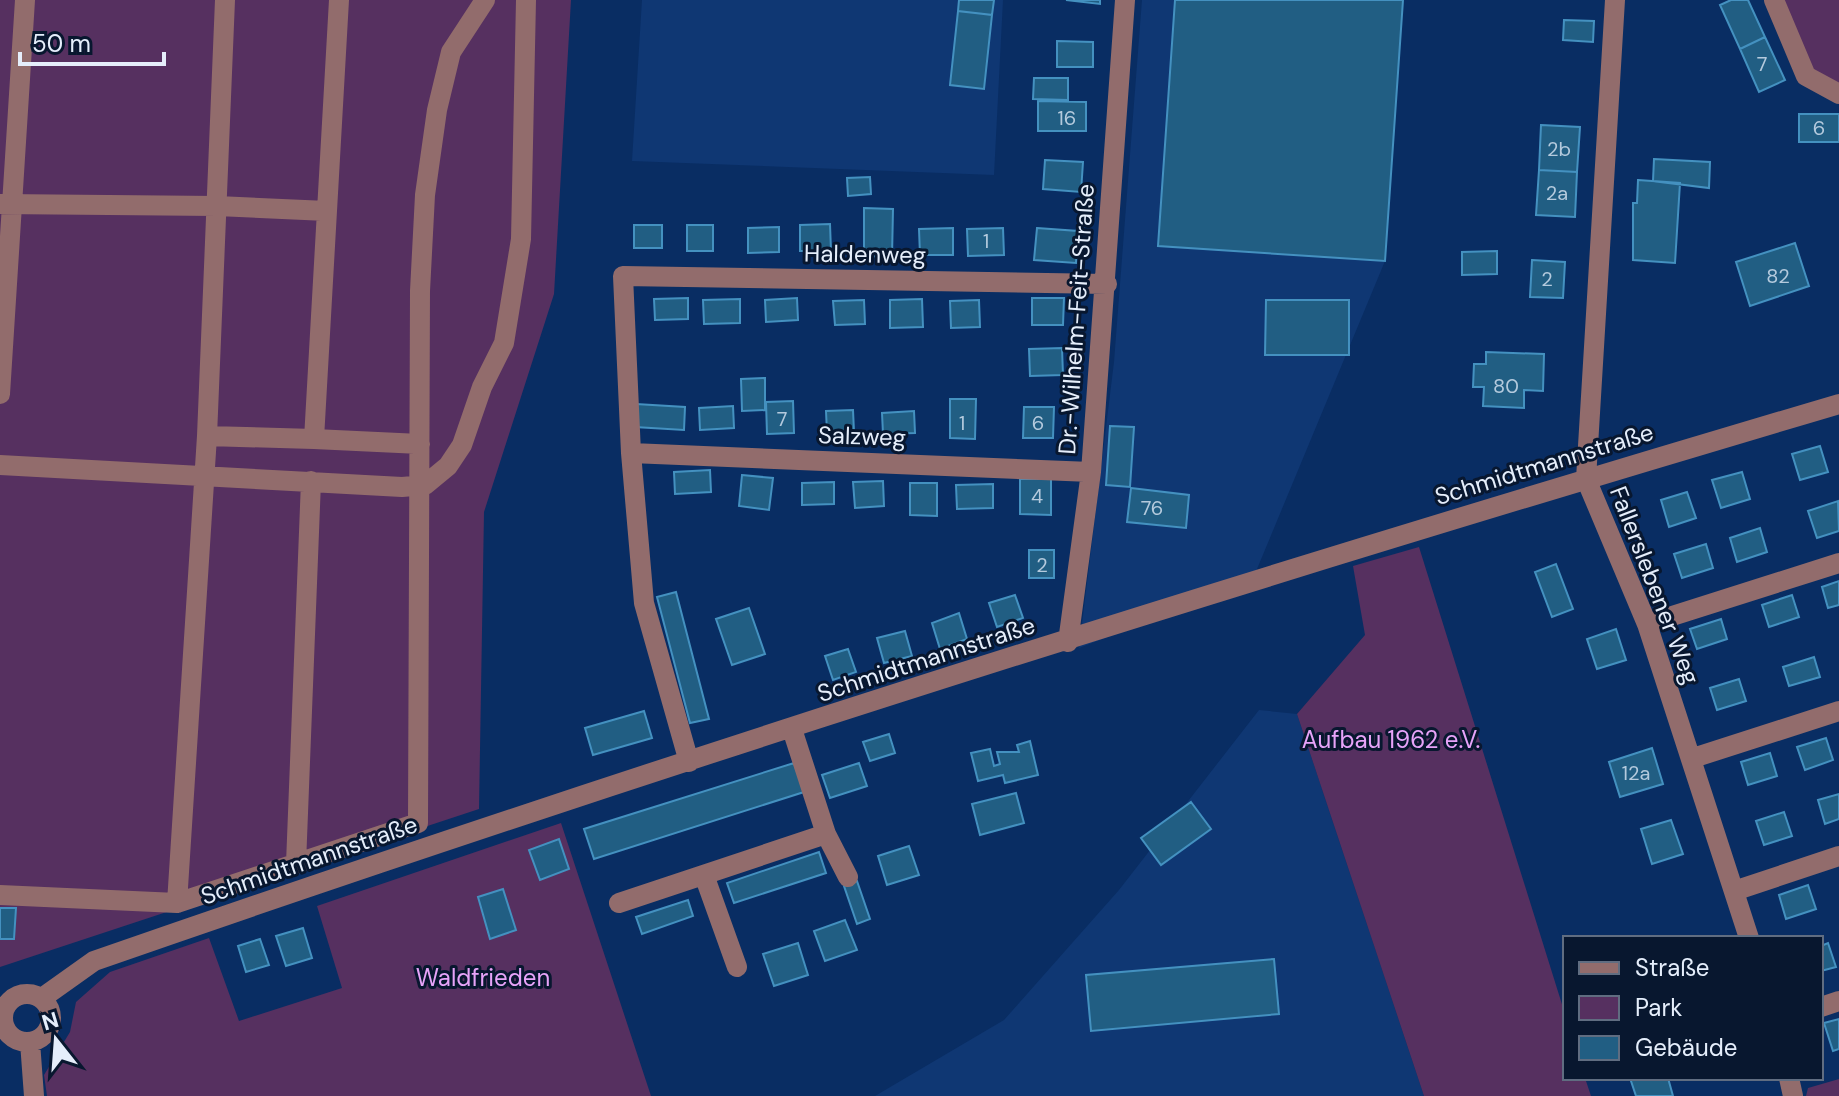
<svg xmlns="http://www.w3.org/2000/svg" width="1839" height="1096" font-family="'DM Sans',sans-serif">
<rect width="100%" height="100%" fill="#092d63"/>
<path fill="#0f3773" d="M642,0h361l-9,175 -362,-14z
M1142,0h261l-18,261 -133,320 -173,67 35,-286z
M1259,710l38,4 127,382h-549l129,-76 115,-130z"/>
<path fill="#563060" d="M0,0h571l-17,294 -70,218 -5,297 -479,158z
M1774,0h65v94l-33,-18z
M1419,547l146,467v64h20l6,18h-167l-127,-382 68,-79 -12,-69z
M561,823l90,273h-604l-3,-21 26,-43 6,-30 34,-30 99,-34 30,83 103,-33 -25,-82z
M1839,1079v17h-33l2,-8z"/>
<path fill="#215e83" stroke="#4491c0" stroke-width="2" d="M959,0h35l-2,15 -34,-4z
M1066,0h34v4z
M1175,0h228l-18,261 -227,-15z
M1731,0h17l17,37 -25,12 -20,-44z
M958,11l34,4 -8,74 -34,-4z
M1564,20l30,1 -1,21 -30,-2z
M1765,37l20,43 -26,12 -19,-43z
M1057,41l36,1v25h-36z
M1034,78h34v22l-35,-1z
M1038,101l48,1v29h-48z
M1799,114h40v28h-40z
M1541,125l39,2 -3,45 -38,-2z
M1654,159l56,3 -1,26 -56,-7z
M1045,160l38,2 -2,30 -38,-3z
M1539,170l38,2 -2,45 -39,-2z
M870,177l1,17 -23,2 -1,-18z
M1638,180l42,3 -5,80 -42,-3v-57h4z
M864,208l29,1 -1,48 -28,-1z
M830,224l1,27h-31v-26z
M634,225h28v23h-28z
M687,225h26v26h-26z
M779,227v25l-31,1v-25z
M953,228v27h-33l-1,-26z
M1003,228l1,27 -36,1 -1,-27z
M1037,228l41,3 -2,32 -42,-3z
M1795,243l14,43 -59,20 -14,-44z
M1497,251v23l-35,1v-23z
M1532,260l33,2 -2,36 -33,-1z
M688,298v21l-33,1 -1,-21z
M797,298l1,22 -32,2 -1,-22z
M1032,298h32l-1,27h-31z
M740,299v24l-36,1 -1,-24z
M922,299l1,28 -33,1v-28z
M864,300l1,24 -30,1 -2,-24z
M979,300l1,27 -29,1 -1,-27z
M1266,300h83v55h-84z
M1062,348l1,27 -33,1 -1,-27z
M1486,352l58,2 -1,37 -19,-1v18l-41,-2 1,-19h-11l1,-23h12z
M765,378v32l-23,1 -1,-32z
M950,399h26l-1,40 -25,-1z
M793,401l1,32 -27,1 -1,-32z
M636,404l49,3 -1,23 -49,-3z
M733,406l1,22 -34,2 -1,-22z
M1024,407h30l-1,31h-30z
M853,410l1,22 -27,1 -1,-22z
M914,411l1,22 -32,1 -1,-21z
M1110,426l24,1 -4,60 -24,-2z
M1820,446l8,26 -28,8 -8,-26z
M710,470l1,22 -36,2 -1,-22z
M1742,472l8,27 -29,9 -9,-28z
M742,475l31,3 -4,32 -30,-4z
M1020,479h31v36l-31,-1z
M883,481l1,25 -29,2 -2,-26z
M834,482v22l-32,1v-22z
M910,483h27v33l-27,-1z
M993,484v24l-36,1 -1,-24z
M1131,488l58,7 -3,33 -59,-6z
M1687,492l9,26 -27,9 -8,-27z
M1838,501l1,30 -22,7 -9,-27z
M1760,528l7,24 -30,10 -7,-24z
M1706,544l7,24 -31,10 -8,-24z
M1029,550h25v28h-25z
M1556,564l17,45 -21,8 -17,-45z
M1839,581v24l-11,3 -6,-21z
M676,592l33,127 -19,4 -33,-126z
M1015,595l8,23 -26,9 -8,-24z
M1792,595l7,22 -30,10 -7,-22z
M749,608l16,46 -33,11 -16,-46z
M959,613l8,26 -27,10 -8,-26z
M1721,619l6,20 -30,10 -7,-20z
M1616,629l10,31 -29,9 -10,-30z
M905,631l7,25 -28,7 -7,-25z
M848,649l8,23 -23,8 -8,-24z
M1814,657l6,20 -31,9 -6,-19z
M1739,679l7,22 -29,9 -7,-22z
M644,711l8,27 -59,17 -8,-27z
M889,734l6,19 -25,8 -7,-19z
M1826,738l7,22 -28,10 -8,-23z
M1030,741l8,34 -33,8 -2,-8 -25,6 -7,-28 19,-4 4,17 6,-2 -3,-12h22l-2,-7z
M1652,748l11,36 -43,13 -11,-35z
M1770,753l7,23 -29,9 -7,-23z
M794,763l10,29 -210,67 -10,-30z
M859,763l8,23 -37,12 -8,-23z
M1016,793l8,30 -44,12 -8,-31z
M1839,794v25l-14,5 -7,-24z
M1191,802l20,27 -50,36 -20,-27z
M1784,812l8,24 -28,9 -8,-24z
M1671,820l12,34 -31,10 -11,-35z
M559,839l10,30 -29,11 -11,-30z
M909,846l10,29 -32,10 -9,-29z
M819,852l7,21 -92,30 -7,-20z
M857,881l13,38 -13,5 -13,-38z
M1808,885l8,24 -30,10 -7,-24z
M503,889l13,41 -26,9 -12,-42z
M688,900l5,16 -51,18 -6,-17z
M0,908h16l-2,31h-14z
M845,920l12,30 -32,11 -11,-30z
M303,928l9,30 -26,8 -10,-30z
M260,939l9,26 -23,7 -8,-26z
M798,943l10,32 -34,11 -11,-32z
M1828,943l8,24 -15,4v-25z
M1274,959l5,55 -188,17 -5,-56z
M1839,1019v30l-6,2 -9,-28z
M1630,1078h38l5,18h-37z"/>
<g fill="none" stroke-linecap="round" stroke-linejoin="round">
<path stroke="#926c6c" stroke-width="20" d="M339,0l-25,439 106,5
M1615,0l-29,479 61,145 102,314
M1774,0l32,76 33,18
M0,204l217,2 110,5
M0,394l25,-394
M207,436l18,-436
M631,453l460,19
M0,465l402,22 23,-2 23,-19 14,-21 20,-58 22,-44 17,-104 5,-239
M1647,624l192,-61
M1068,642l23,-170 34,-472
M1693,758l146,-47
M689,762l-45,-159 -13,-150 -8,-177 484,8
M826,834l22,43
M296,864l15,-383
M704,875l33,92
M1734,891l105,-35
M0,895l177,8 30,-467 107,3
M177,903l241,-80 2,-532 5,-96 12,-85 14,-58 34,-52
M619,903l207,-69 -34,-105
M3 1018a24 24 0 1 1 48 0a24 24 0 1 1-48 0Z
M42,998l52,-37c577,-201 1160,-384 1745,-557
M1821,1007l18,-6
M30,1042l4,54
M1789,1078l4,18"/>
</g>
<g text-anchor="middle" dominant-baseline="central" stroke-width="6" stroke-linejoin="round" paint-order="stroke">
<g font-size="20" fill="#b4cadd">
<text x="1762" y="64">7</text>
<text x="1067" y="118">16</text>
<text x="1819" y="128">6</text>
<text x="1559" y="149">2b</text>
<text x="1557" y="193">2a</text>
<text x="986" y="241">1</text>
<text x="1778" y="276">82</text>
<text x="1547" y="279">2</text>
<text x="1506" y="386">80</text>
<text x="782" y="419">7</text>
<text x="962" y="423">1</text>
<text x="1038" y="423">6</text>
<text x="1037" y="496">4</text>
<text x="1152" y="508">76</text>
<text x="1042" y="565">2</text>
<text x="1636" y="773">12a</text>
</g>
<g font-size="24" fill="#e5eefb" stroke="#08172f">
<text transform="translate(865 254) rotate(1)">Haldenweg</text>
<text transform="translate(1076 319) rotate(-86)">Dr.-Wilhelm-Feit-Straße</text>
<text transform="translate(862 436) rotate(2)">Salzweg</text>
<text transform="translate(1544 464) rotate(-17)">Schmidtmannstraße</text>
<text transform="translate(1655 585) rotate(69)">Fallerslebener Weg</text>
<text transform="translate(926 659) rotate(-18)">Schmidtmannstraße</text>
<text transform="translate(309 860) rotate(-19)">Schmidtmannstraße</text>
</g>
<g font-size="24" fill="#e7a3f9" stroke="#08172f">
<text x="1391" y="739">Aufbau 1962 e.V.</text>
<text x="483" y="977">Waldfrieden</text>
</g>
</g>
<rect x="1563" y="936" width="260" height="144" fill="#08172f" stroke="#606d81" stroke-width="2"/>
<rect x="1579" y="962" width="40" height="12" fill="#926c6c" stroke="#606d81" stroke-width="2"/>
<text x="1635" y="976" font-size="24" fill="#e5eefb">Straße</text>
<rect x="1579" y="996" width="40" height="24" fill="#563060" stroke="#606d81" stroke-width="2"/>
<text x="1635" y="1016" font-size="24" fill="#e5eefb">Park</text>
<rect x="1579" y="1036" width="40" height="24" fill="#215e83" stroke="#606d81" stroke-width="2"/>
<text x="1635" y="1056" font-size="24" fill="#e5eefb">Gebäude</text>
<g transform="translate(56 1040) rotate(343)" stroke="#08172f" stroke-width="6" paint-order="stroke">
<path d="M0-6L14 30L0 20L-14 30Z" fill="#e5eefb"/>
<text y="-12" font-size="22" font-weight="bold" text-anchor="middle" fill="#e5eefb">N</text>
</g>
<path d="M20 52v12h144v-12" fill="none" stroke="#e5eefb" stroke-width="4"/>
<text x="32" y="52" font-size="24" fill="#e5eefb" stroke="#08172f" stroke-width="6" paint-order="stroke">50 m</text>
</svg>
